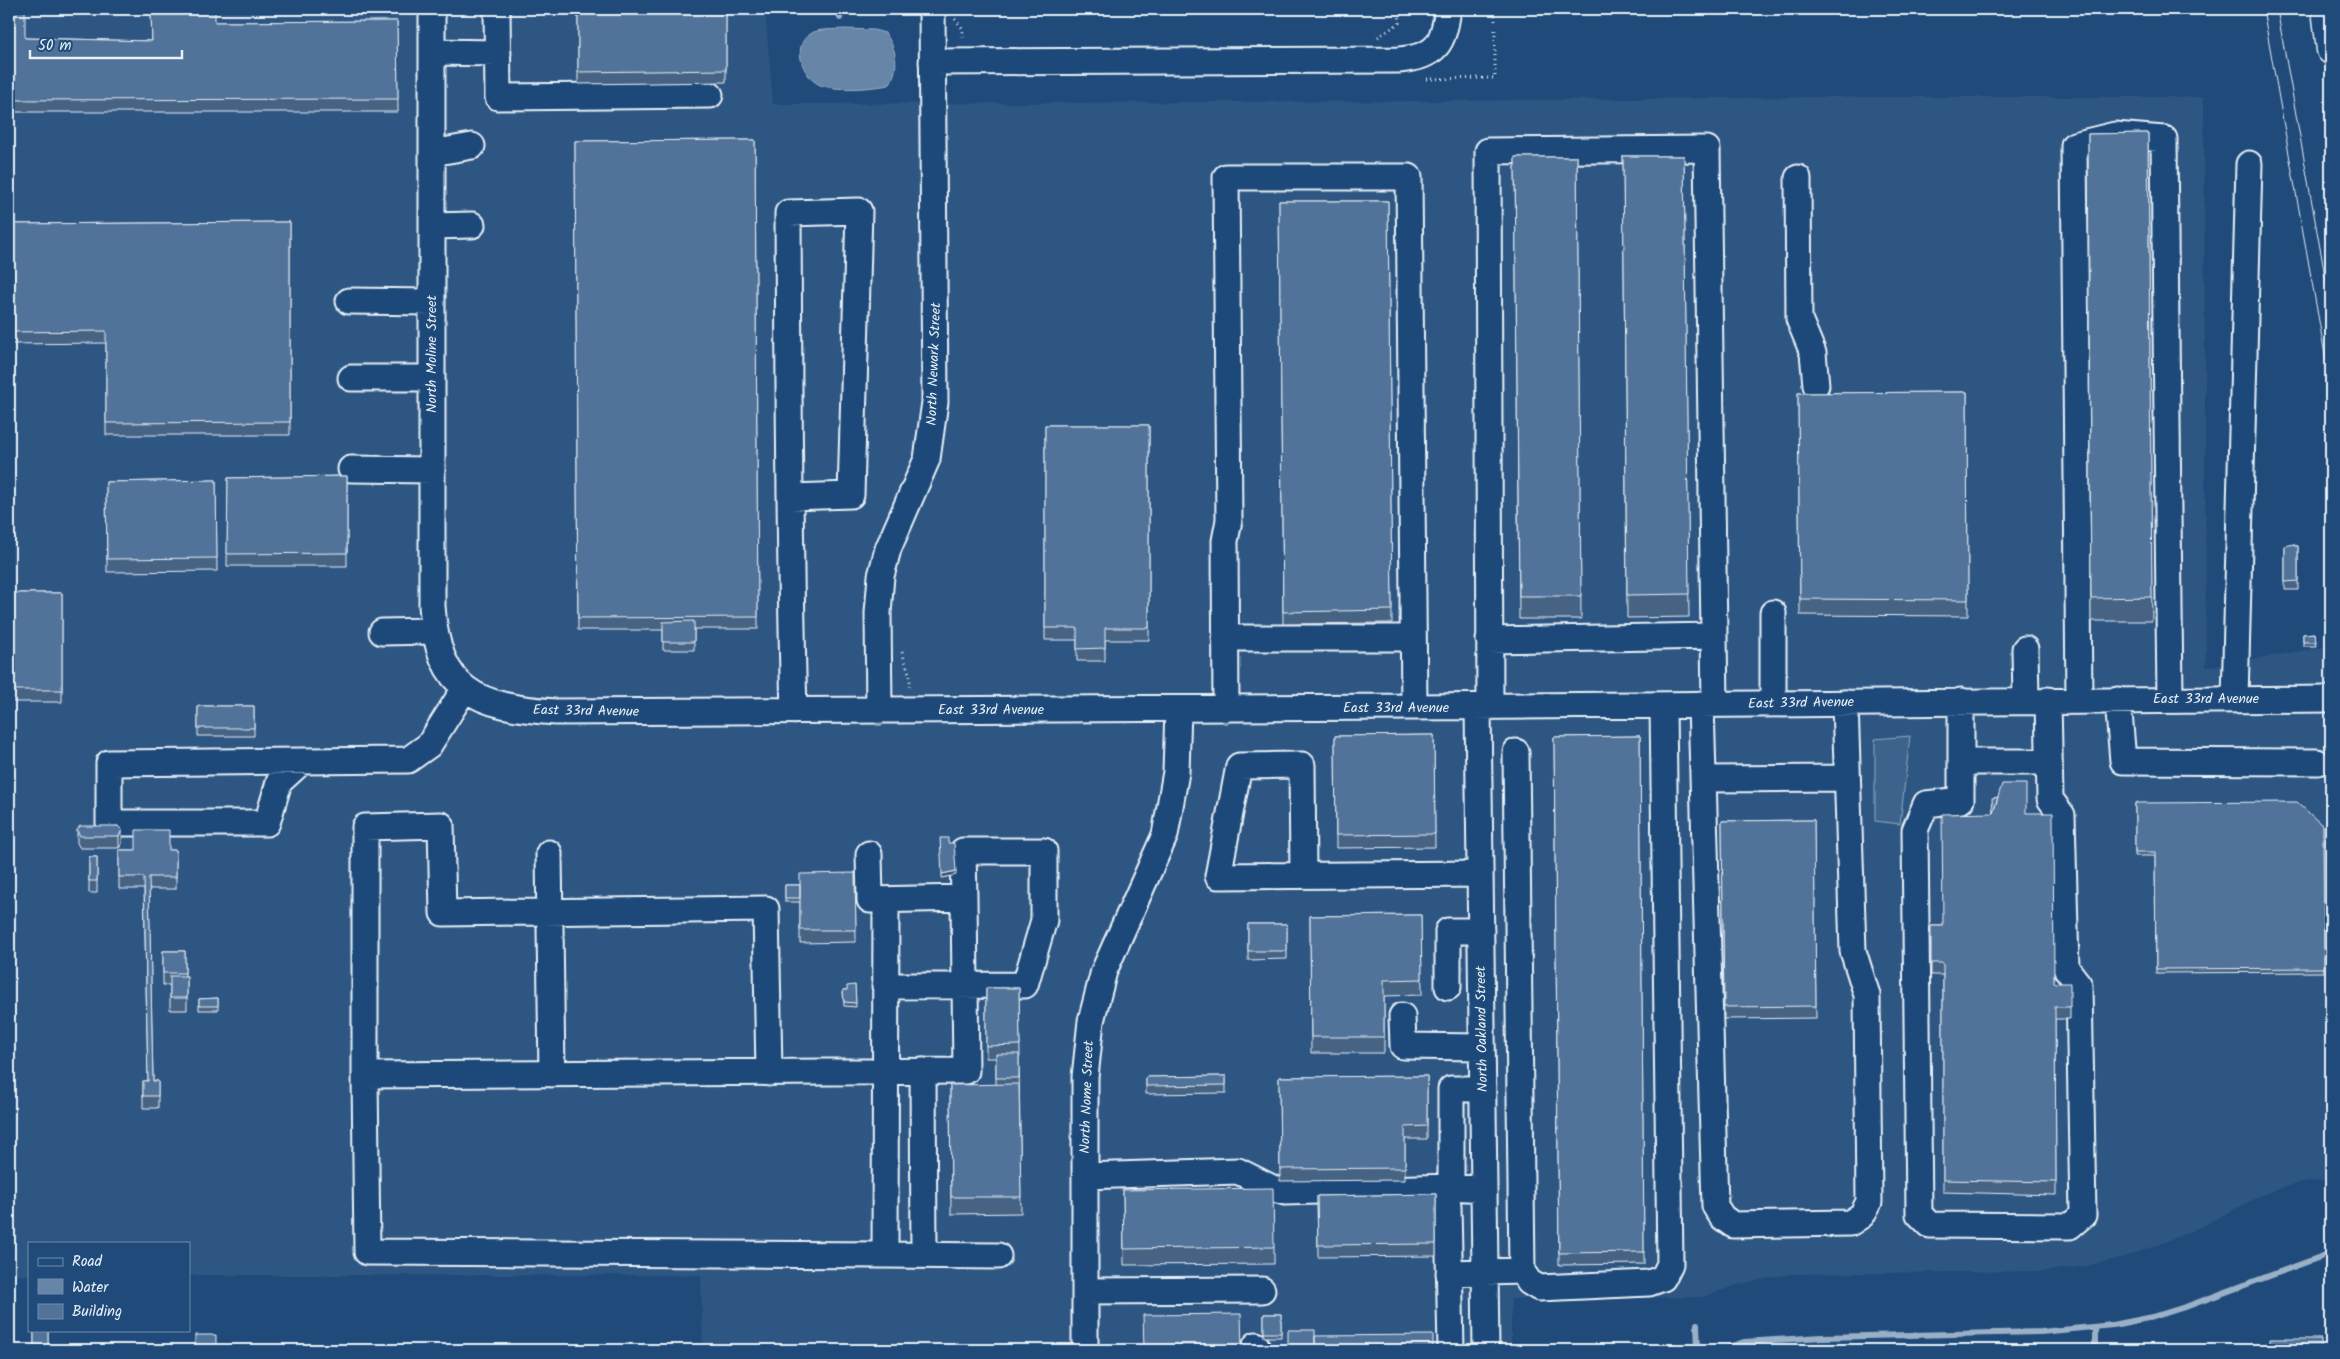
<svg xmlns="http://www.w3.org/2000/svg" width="2340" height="1359" font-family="Kalam,sans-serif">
<rect width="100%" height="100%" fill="#1f4a7a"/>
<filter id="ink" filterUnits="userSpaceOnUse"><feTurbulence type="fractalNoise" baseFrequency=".02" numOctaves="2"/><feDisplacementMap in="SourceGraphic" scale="10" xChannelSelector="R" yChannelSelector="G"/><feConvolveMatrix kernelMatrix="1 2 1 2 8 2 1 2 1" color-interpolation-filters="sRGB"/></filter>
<g filter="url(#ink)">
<path fill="#2e5683" d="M9,9h756l8,95 679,-3 359,-4h393l2,570 125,-21v533l-35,5 -30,9 -66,34 -39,17 -40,14 -35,8 -40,5 -255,3 -47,9 -42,14 -191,2v51h-808l-2,-75h-512v-32h-160v32h-20z"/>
<path fill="#3c628c" stroke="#92aac2" d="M1910,736l-10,88 -25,-3v-82z"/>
<path fill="#6685a7" stroke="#9ab0c7" d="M844,29l30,1 11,3c12,16 15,35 4,52 -17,3 -49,6 -66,1 -19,-5 -33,-40 -13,-52 9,-6 24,-4 34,-5z"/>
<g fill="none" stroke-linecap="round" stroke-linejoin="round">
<path stroke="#9ab0c7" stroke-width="6" d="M839,9l1,9
M1697,1324l1,26
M2095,1327v23
M1720,1350l24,-8 78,-5 219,-5 72,-7 40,-8 35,-11 143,-53"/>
<defs>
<path id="minor" d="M432,9v597c6,86 45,101 124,106l858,-5 917,-8
M497,9l1,88 212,-2
M432,52l66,1
M932,62l467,-2c38,-4 44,-15 49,-51
M432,153l40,-7
M1798,178l1,141 14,34 3,32
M432,226l40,-1
M349,301l83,1
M351,378h81
M351,469l81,1
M791,497l60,-2 8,-284 -71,2c1,166 1,332 6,498
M1773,613v90
M382,632l51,-1
M1225,638h188
M1489,640l225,-4
M2025,649l1,51
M2235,699l14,-535
M2079,700l-5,-555 41,-10 49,4 6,561
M2118,700l5,61 194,1
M1961,701v99l-35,4 -11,26 4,384 11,11 140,1 13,-11 -4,-230 -13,-17 -4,-153 -12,-16 -2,-99
M1701,704l14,502 7,11 11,8 117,-2 12,-8 7,-13 -2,-207 -14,-44 -8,-248
M1478,707l8,643
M1490,707l-2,-556 219,-2 8,555
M1226,709l-1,-168 4,-21 -3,-343h183l5,530
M879,711l-1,-98 3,-37 7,-27 39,-90 8,-57 -3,-393
M1516,752l6,519
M302,761l-23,21 -12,41h-158v-60l299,-3 21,-15 36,-57
M1962,762h87
M1704,779l142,-1
M549,853l3,221
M869,854l1,46 94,-2 -1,-47h81v69l-19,65 -140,1
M1303,875l-1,-110 -63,1 -21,110 262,-2
M886,900l-1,355 113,1
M1448,987v-56h33
M1402,1016l1,30 79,1
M923,1071l1,184
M769,1073l-3,-164 -323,4 -2,-88 -76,2v248l601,-4 -2,-173
M365,1075l2,177 518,3
M1085,1176l153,-5 36,18 11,3 166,-5 33,2
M1451,1187v-98h31
M1448,1206l3,144
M1449,1273l73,-2 7,11 10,6 110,-5 14,-5 7,-14 -7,-559
M1085,1291l177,-1
M1085,1350v-273l6,-56 13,-50 61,-136 11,-63 2,-63
M1256,1350v-5"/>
<path id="major" d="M2326,9l5,41"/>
</defs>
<use href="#minor" stroke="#e8f1f8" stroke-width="29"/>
<use href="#major" stroke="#e8f1f8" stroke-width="31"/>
<path stroke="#e8f1f8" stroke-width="3" stroke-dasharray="1 4" stroke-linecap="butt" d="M955,19l8,10v11
M1378,37l21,-14 1,-14
M1427,79l68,-1v-69
M902,652l8,24v12"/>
<use href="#minor" stroke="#1f4a7a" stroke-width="25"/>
<use href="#major" stroke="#1f4a7a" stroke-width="28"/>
<path stroke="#e8f1f8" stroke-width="1" d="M2263,9l68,379
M2277,9l54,300"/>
</g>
<path fill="#466384" stroke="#e8f1f8" d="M9,9l16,29 127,3 -1,-28 64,9 182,-1 1,91h-389z
M578,9h148v73l-148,2z
M2148,133l4,488h-61l-3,-487z
M755,140l3,489h-64v21h-31v-20h-85l-3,-489z
M1623,156h61l5,461 -62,1z
M1515,157h62l4,462h-62z
M1279,201h109l4,422 -109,1z
M290,222v213h-184v-92l-97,1v-120z
M1967,392l1,224 -168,-1 -2,-222z
M1045,425h104v215h-44v21h-28v-21h-32z
M347,476v90h-120l1,-88z
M216,480l1,91 -110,1 -1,-90z
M2285,546h13v44h-13z
M14,593h48v109h-49z
M2315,633l1,13h-13v-12z
M198,706h56v30h-56z
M1434,735l1,112 -99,1 -1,-112z
M1640,736l4,528 -85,1 -5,-528z
M2135,803l188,23 1,146 -168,1 -1,-117h-20z
M2026,813l28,170 16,24v12h-15l1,176 -113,-3v-217h-12v-49h11z
M1814,820l2,198 -92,1 -2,-198z
M118,826l4,17 -3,5h-39l-3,-5v-13z
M119,850h57v39h-27l4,192h5v27h-15v-27h5l-4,-192h-25z
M89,857h8v36h-8z
M855,873l1,69 -56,1v-41h-15v-17h15z
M1421,915l1,80 -38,1v57h-73l-1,-137z
M1248,924h39v35l-39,1z
M163,951h22v25h2v34h-17v-25h-7z
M855,985l1,22 -12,-1 -1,-16h4z
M986,988h33l1,69 -1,1 2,155 -70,1 -1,-129h46v-27h-10z
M218,998v12h-19v-11z
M1226,1076v17l-80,1v-17z
M1427,1076v63h-22v41l-125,1 -1,-104z
M1123,1190l151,57v17l-150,1z
M1436,1194v62l-118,1 -1,-61z
M1264,1314h17v23h-17z
M34,1330h14v20h-14z"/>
<path fill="#39506b" stroke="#e8f1f8" d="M122,830v13l-3,5v-12z
M956,871v4l-14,3v-4z"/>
<path fill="#517399" stroke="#e8f1f8" d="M9,9h16v29l127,3 -1,-28 64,-2v11l182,-1 1,78 -389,1z
M578,9h148v61l-148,2z
M2148,133l4,464 -61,1 -3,-464z
M755,140l3,477 -180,1 -3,-477z
M1623,156h61l5,438 -62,1z
M1515,157h62l4,439h-62z
M1279,201h109l4,409 -109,2z
M290,222v200l-184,1v-92l-97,1v-108z
M1967,392l1,208 -168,-1 -2,-206z
M1045,425h104v203h-44v20l-28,1v-21h-32z
M347,476v77l-120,1 1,-76z
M216,480l1,78 -110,1 -1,-77z
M2294,544v2h4v35l-13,1v-36z
M14,593h48v97h-49z
M694,621v21h-31v-20z
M2315,633l1,9h-13v-8z
M198,706h56v22h-56z
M1434,735l1,99 -99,1 -1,-99z
M1640,736l4,516 -85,1 -5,-516z
M2002,784h24v29h27l1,170h16v24h-15l1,175 -113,-2v-217h-12v-37h12l-1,-112 51,-1z
M1998,797l-5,16 -1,-15z
M2297,802l26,24 1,142 -168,1 -1,-117h-20v-49z
M1814,820l2,186 -92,1 -2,-186z
M80,826h38l4,4 -3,6h-39l-3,-6z
M136,830h33v20h7v27h-27l4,204h5v15h-15v-15h5l-4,-204h-25v-27h17z
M940,838h8v5h6l2,28 -14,3z
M89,857h8v24h-8z
M855,873l1,57h-56v-56z
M785,885h15v13h-15z
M1421,915l1,64 -38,1v57h-73l-1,-121z
M1248,924h39v27h-39z
M163,951h22v22h-22z
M170,976h17v22h-17z
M855,985l1,18 -12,-1 -1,-12h4v-4z
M986,988h33l1,57 -34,1z
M218,998v8h-19v-7z
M996,1054h23v24h-23z
M1226,1076v9l-80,1v-9z
M1427,1076v50l-22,1v41l-125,1 -1,-92z
M1019,1084l2,113h-70l-1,-112z
M1273,1188l1,59 -150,2 -1,-59z
M1436,1194v50l-118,1 -1,-49z
M1241,1314l1,36h-98l-1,-35z
M1264,1314h17v19h-17z
M34,1330h14v16h-14z
M1288,1330h27v20h-27z
M195,1335h21v15h-21z
M1433,1335v15h-118v-14z
M2270,1339h51v11h-103v-2h52z"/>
</g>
<g text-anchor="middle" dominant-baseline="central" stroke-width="5" stroke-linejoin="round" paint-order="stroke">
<g font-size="14" fill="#e8f1f8" stroke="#1f4a7a">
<text transform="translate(432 354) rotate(-90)">North Moline Street</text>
<text transform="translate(934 364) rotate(-88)">North Newark Street</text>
<text x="2206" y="699">East 33rd Avenue</text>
<text transform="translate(1801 703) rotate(-1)">East 33rd Avenue</text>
<text x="1396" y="708">East 33rd Avenue</text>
<text x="991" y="710">East 33rd Avenue</text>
<text transform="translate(586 711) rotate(1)">East 33rd Avenue</text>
<text transform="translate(1482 1029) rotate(-91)">North Oakland Street</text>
<text transform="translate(1087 1097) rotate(-88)">North Nome Street</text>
</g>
</g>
<rect width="2340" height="1359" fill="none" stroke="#1f4a7a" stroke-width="30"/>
<rect x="15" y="15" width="2310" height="1329" fill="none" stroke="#e8f1f8" stroke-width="2" filter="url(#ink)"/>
<rect x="28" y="1242" width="162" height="90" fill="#1f4a7a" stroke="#6f8dac"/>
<rect x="38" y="1258" width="25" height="8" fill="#1f4a7a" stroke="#6f8dac"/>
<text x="72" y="1266" font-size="15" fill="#e8f1f8">Road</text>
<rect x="38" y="1279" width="25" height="15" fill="#6685a7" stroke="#6f8dac"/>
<text x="72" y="1292" font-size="15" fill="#e8f1f8">Water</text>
<rect x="38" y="1304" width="25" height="15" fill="#517399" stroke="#6f8dac"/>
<text x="72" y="1316" font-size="15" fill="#e8f1f8">Building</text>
<path d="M30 50v8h152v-8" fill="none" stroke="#e8f1f8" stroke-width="2.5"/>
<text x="38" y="50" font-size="15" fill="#e8f1f8" stroke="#1f4a7a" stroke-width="4" paint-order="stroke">50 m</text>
</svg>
